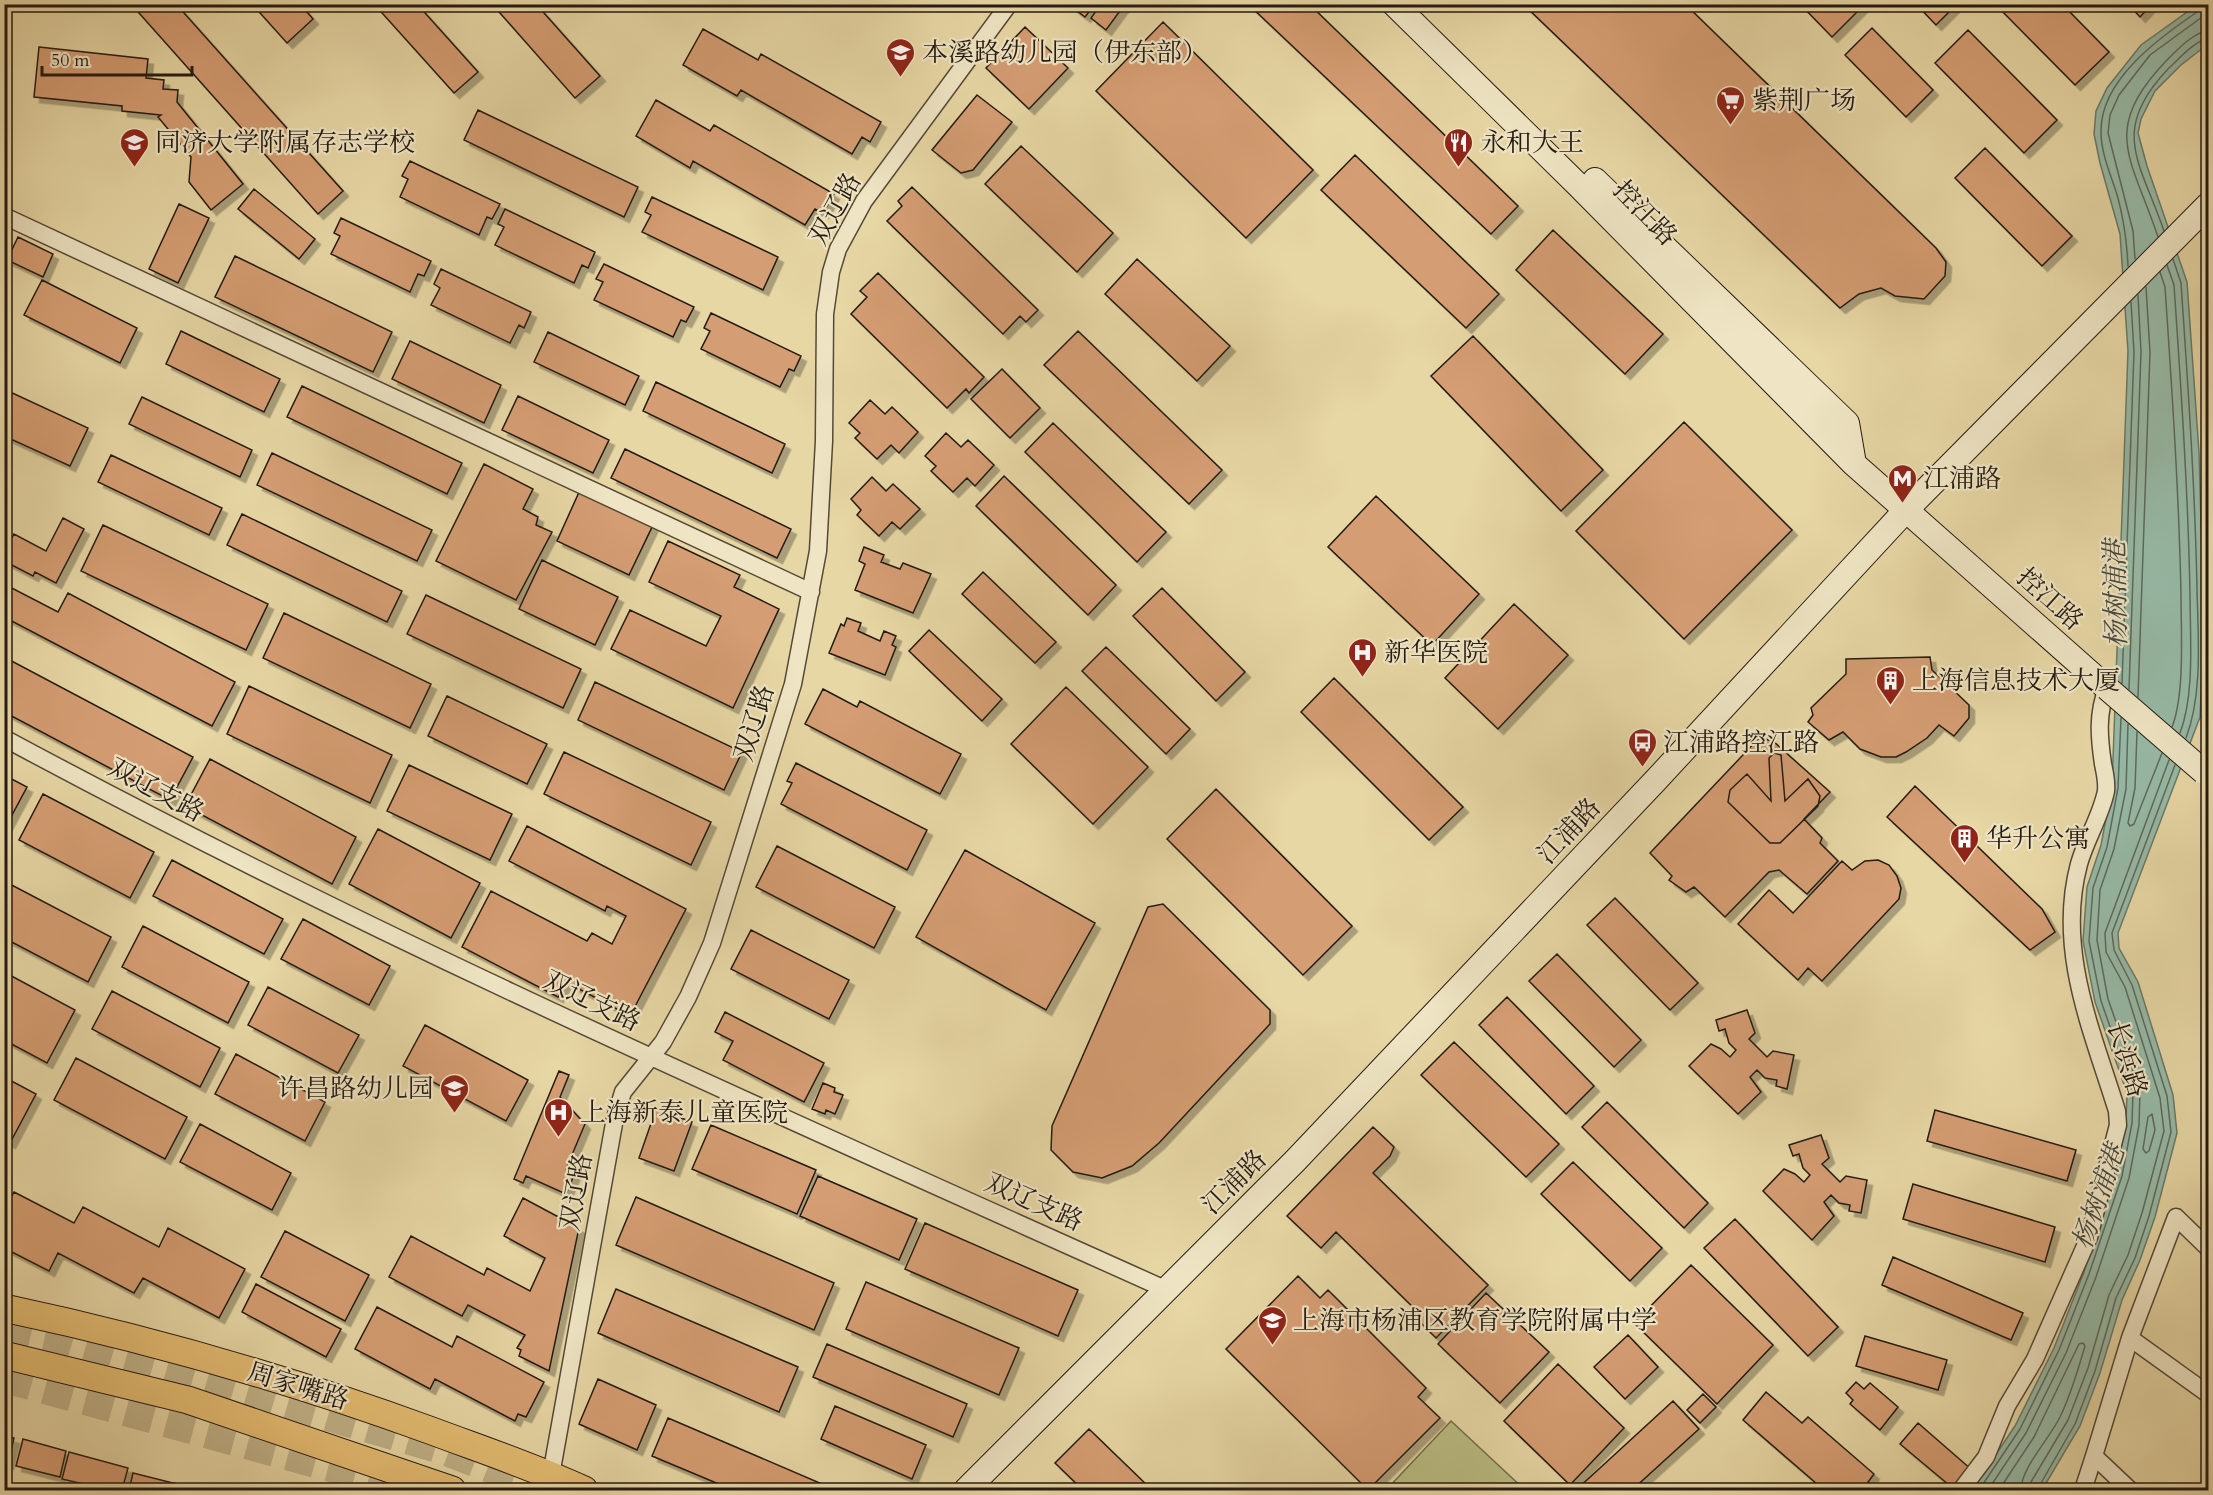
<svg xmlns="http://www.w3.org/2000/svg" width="2213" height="1495" font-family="Cardo,'Noto Serif SC',serif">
<defs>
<filter id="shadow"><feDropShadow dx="5.5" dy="5.5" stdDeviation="0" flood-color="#0004"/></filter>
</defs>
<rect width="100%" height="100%" fill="#e7d7a5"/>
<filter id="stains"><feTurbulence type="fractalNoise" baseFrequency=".00333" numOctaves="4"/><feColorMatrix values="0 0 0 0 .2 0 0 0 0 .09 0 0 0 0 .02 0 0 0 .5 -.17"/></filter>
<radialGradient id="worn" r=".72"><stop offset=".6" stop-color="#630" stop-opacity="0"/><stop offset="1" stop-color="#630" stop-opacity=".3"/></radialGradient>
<path fill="#babd83" stroke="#6f6c4a" stroke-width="1.5" d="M1451,1421l74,69h-139z"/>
<path fill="#97baa7" stroke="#697a6b" stroke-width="1.5" d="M2197,5h11v39l-27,21 -26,26 -14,28 -3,14 9,33 40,116 12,170 5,177 -4,88 -82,216 1,15 19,34 35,113 4,38 -22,84 -15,43 -18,40 -22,73 -20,53 -38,64h-70l43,-64 39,-78 30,-76 32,-98 10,-52 1,-29 -32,-91 -12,-61 4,-54 14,-42 11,-58 16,-436 -8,-117 -20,-71 -6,-29 2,-23 11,-23 34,-43z"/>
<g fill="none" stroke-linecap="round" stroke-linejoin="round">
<path stroke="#5e6a5c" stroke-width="1.5" d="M2164,231c-24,-70 -55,-100 4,-162 10,-9 27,-29 40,-30
M2158,237c-27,-81 -58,-107 9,-177 10,-10 27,-28 41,-29
M2135,259l-2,-28 -25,-98 2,-18 9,-20 31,-40 52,-38 5,-13
M2173,259l8,24c7,102 14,204 16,306 1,48 6,104 -11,149
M2167,265l7,20c7,103 14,205 16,309 0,42 5,100 -10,139
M2128,266c-1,-23 -4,-45 -10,-68 -6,-21 -17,-43 -17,-66 -1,-52 58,-94 96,-120l2,-8
M2160,272l5,15c7,103 14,206 16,309 0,36 4,98 -9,131
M2122,683l12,-331 -3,-50
M2129,689l12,-337 -3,-57
M2138,697l12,-345 -4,-65
M2137,732l-2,56 -7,35 2,3 4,-2 28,-71
M2152,1114l3,16 -6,21 -3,2 -3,-4 5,-32z
M1979,1490l41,-61 39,-79 30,-76 33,-98 10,-53 1,-31 -32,-91 -12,-60 4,-53 14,-41 11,-59 3,-70
M1988,1490l38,-57 40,-80 30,-76 33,-99 10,-53 1,-34 -32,-92 -11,-59 3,-50 14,-41 12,-60 2,-65
M1999,1490l35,-53 45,-93 4,-1 2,3c-7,24 -14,49 -25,71 -10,21 -39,51 -39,73
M2030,1490l1,-8 37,-62 20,-52 21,-73 19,-40 14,-42 22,-82 -4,-33 -35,-111 -19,-35 -1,-19 64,-173
M2037,1490l38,-66 20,-53 21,-73 19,-40 14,-42 22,-84 -4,-36 -35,-111 -18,-35 -2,-17 63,-168"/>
</g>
<path fill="#d59d73" stroke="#241a12" stroke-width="1.5" filter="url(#shadow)" d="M131,4h45l167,187 -25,23z
M252,4h48l13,15 -26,24z
M374,4h43l61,68 -24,21z
M492,4h44l64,72 -25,22z
M1068,4h27l-10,13z
M1101,4h24l-19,26 -15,-12z
M1248,4h61l209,202 -27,28z
M1523,4h162l251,244 10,14 -1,14 -21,23 -29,-3 -14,-8 -22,6 -19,14z
M1800,4h64v1l-32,32z
M1916,4h41l-21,21z
M1995,4h67l47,48 -34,33z
M2128,4h24l-12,13z
M1163,22l150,148 -67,68 -150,-147z
M1025,27l43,41 -39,41 -43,-41z
M1872,28l61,62 -27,27 -61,-62z
M703,29l55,31 3,-6 120,68 -11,20 -8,-5 -10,17 -111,-64 -4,6 -54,-31z
M1968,30l89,90 -33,33 -89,-90z
M39,47l109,12 -2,19 18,2 -1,9 15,1 -1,12 66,82 -32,26 -22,-28 2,-25 -33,-40 3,-2 -39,-4v-5l-88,-9z
M977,95l35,27 -39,48 -12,3 -29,-23z
M656,100l54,31 4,-6 120,69 -11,19 -8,-4 -10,16 -112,-64 -3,7 -54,-32z
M478,110l160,77 -14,30 -160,-77z
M1021,146l92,87 -36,39 -92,-88z
M1985,148l87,88 -30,30 -87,-88z
M1355,155l144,139 -33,34 -145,-138z
M410,161l90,43 -8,15 -5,-2 -8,18 -79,-38 8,-18 -6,-3z
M912,187l126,123 -12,12 -6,-6 -17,18 -116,-113 15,-15 -4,-5z
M254,189l61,50 -16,20 -61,-50z
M652,197l126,60 -15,33 -121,-58 9,-17 -6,-3z
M179,204l30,14 -31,65 -29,-14z
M505,209l90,43 -7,16 -6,-3 -8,18 -79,-38 9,-18 -6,-3z
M341,218l90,43 -7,15 -6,-2 -8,18 -79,-38 9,-18 -6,-3z
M1553,230l110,104 -38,40 -109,-104z
M18,237l35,17 -10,23 -36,-17z
M235,256l157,76 -19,40 -158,-75z
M1137,259l93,87 -33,35 -92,-87z
M604,264l90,43 -8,15 -5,-2 -8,17 -79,-37 9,-18 -7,-3z
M441,269l90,43 -7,16 -5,-3 -9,18 -79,-38 9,-17 -6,-4z
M878,273l106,104 -15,16 -3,-4 -19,19 -96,-94 16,-17 -7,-6z
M42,280l95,48 -17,35 -96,-48z
M711,313l90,43 -7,15 -5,-2 -9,18 -79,-38 9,-18 -6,-3z
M181,331l99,48 -16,33 -98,-48z
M1078,331l144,139 -33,34 -145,-139z
M548,332l91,44 -14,29 -91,-43z
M1473,336l130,134 -42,41 -130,-135z
M410,341l91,44 -17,38 -92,-44z
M1002,369l38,39 -30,30 -39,-39z
M656,382l129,62 -13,29 -129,-62z
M302,386l160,77 -15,31 -160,-77z
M8,391l80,37 -18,38 -66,-30v-37z
M518,396l91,44 -16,33 -91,-43z
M142,397l110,53 -12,27 -111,-53z
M870,400l15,14 7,-7 26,25 -19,21 -8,-8 -14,14 -22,-21 5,-5 -11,-10z
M1684,422l108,108 -108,109 -108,-108z
M1053,423l113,109 -29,30 -112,-110z
M946,433l15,14 7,-7 26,25 -19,21 -8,-8 -14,14 -22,-21 5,-5 -11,-10z
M625,449l166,80 -14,29 -166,-80z
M272,453l160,77 -15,31 -160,-76z
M111,455l111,53 -13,27 -111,-53z
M484,464l49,25 -10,20 15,8 -2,8 16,7 -36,68 -80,-39z
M1004,476l112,109 -28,30 -112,-109z
M872,477l14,14 7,-7 27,25 -20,20 -8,-7 -13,14 -22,-21 4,-5 -10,-11z
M580,490l73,35 -24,50 -72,-34z
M1376,496l103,98 -47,51 -104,-98z
M242,514l160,77 -15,31 -160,-77z
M63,518l21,11 -28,54 -21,-11 -2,4 -29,-15v-10l10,-17 32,17z
M103,525l165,79 -22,46 -165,-79z
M668,541l72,34 -6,12 45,22 -46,99 -122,-59 19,-39 76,36 15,-30 -72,-34z
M864,547l20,8 -3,7 19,7 3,-6 28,11 -18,39 -58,-23 10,-26 -6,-3z
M542,560l76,37 -23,48 -76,-36z
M983,572l73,70 -21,21 -73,-69z
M4,584l54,28 10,-19 167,89 -23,44 -208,-109z
M1162,588l83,84 -29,29 -83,-85z
M426,595l155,74 -18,39 -156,-74z
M1514,604l54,51 -70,74 -53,-51z
M284,613l147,71 -21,44 -147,-70z
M847,618l14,5 -3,8 22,10 4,-10 12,5 -4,9 4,2 -11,28 -56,-22 12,-29 3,2z
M929,630l73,69 -20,22 -73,-70z
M1106,647l84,82 -24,25 -84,-83z
M4,657l189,100 -23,43 -166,-88z
M1930,657l2,13 37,35v13l-15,18 -15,-11 -12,13 -21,14 -10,5h-15l-21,-8 -17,-17 -14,8 -21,-18 5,-7 -2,-7 35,-34v-15z
M1334,678l129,129 -34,33 -128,-128z
M595,682l147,70 -18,38 -146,-70z
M249,686l143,69 -22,48 -143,-69z
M1066,687l82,80 -55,57 -82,-80z
M823,689l34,18 3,-6 101,53 -21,40 -135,-70z
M447,696l100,48 -20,40 -99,-48z
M1760,737l14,5 56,50 -26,27 18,19 -2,5 18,18 -31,33 -28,-24 -10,2 -44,45 -31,-30 -8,5 -17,-12 3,-4 -22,-23z
M564,752l147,70 -20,43 -147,-71z
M1774,753l7,2 4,46 23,-22 12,17 -2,10 -38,37h-10l-42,-41 2,-12 17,-16 24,27 -2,-43z
M210,759l146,78 -24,47 -147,-78z
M796,763l131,67 -20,40 -126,-66 11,-21 -5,-2z
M409,765l103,49 -22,46 -103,-49z
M4,775l23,12 -23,43z
M1915,786l127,123 13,23 -25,18 -143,-133z
M1216,789l136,137 -49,49 -136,-136z
M43,794l111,58 -24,46 -111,-58z
M527,826l159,83 -56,107 -64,-34 -8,15 -96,-50 29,-56 96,50 5,-8 20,11 14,-28 -19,-10 -2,5 -96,-50z
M378,829l102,54 -29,55 -102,-54z
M777,846l118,61 -21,41 -118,-61z
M965,850l130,73 -49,87 -130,-73z
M172,860l111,59 -19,35 -111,-58z
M1878,860l11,5 8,11 4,12 -2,11 -77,82 -14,-13 -10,12 -60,-56 31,-34 24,23 49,-52 10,9 13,-9z
M4,881l107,56 -23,45 -84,-44z
M1615,898l83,85 -28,27 -83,-85z
M1163,904l107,106v14l-111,119 -27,23 -30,12 -29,-6 -22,-22 1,-24 96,-219z
M303,919l87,47 -21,39 -88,-46z
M143,926l106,56 -21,41 -106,-56z
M751,930l98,50 -20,39 -98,-50z
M1557,954l84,86 -27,27 -85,-86z
M4,972l71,38 -28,53 -43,-23z
M268,987l91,48 -21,38 -90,-48z
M112,991l108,57 -20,39 -108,-58z
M1507,997l87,89 -28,28 -87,-89z
M1747,1010l8,23 -6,6 18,18 6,-6 21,4 -7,34 -11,-3 1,-6 -12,-2 -8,-8 -7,7 11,15 -23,22 -49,-48 22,-22 10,5 9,8 6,-7 -7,-7 -4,-14 -6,2 -3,-11z
M725,1012l99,51 -20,39 -81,-42 10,-19 -18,-9z
M425,1025l103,55 -22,41 -103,-55z
M1454,1042l105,102 -33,33 -105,-102z
M236,1054l89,48 -20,39 -90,-47z
M76,1058l111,59 -22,42 -111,-59z
M559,1071l10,4 -9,22 25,27 -19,45 9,4 -9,21 -40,-18 -3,7 -9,-4z
M4,1077l32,17 -26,49 -6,-3z
M823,1083l12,5 -1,4 9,3 -8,19 -9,-4 -1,4 -13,-5z
M1607,1102l101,101 -24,25 -102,-101z
M656,1109l36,13 -18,49 -35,-13z
M1935,1110l141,40 -9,31 -140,-40z
M200,1124l91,49 -19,37 -92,-48z
M711,1125l105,45 -19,44 -105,-45z
M1373,1127l21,20 -4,9 -17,17 115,112 -52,53 -20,-20 4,-4 -84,-82 -15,16 -34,-32z
M1821,1135l8,23 -7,6 18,18 6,-6 21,4 -6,33 -12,-2 1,-6 -11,-2 -8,-8 -7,7 10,14 -22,24 -49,-49 21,-22 11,5 9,8 6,-7 -7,-7 -4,-14 -6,2 -4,-11z
M1573,1162l89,86 -32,33 -89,-87z
M818,1176l99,43 -18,41 -99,-44z
M1913,1184l142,43 -10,35 -142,-43z
M14,1192l60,31 9,-16 76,40 9,-19 77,41 -26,49 -76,-40 -9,15 -76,-40 -9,18 -45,-23v-38z
M636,1197l198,86 -20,47 -198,-85z
M523,1198l56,30 -30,143 -30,-15 2,-6 -4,-2 8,-13 -57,-30 -6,11 -73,-39 22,-41 73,39 3,-7 43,23 15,-33 -41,-22z
M1735,1219l103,108 -30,29 -104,-108z
M925,1223l153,67 -20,46 -153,-67z
M285,1231l84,44 -24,46 -84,-44z
M1893,1257l130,56 -12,27 -129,-55z
M1691,1265l82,80 -56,59 -83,-81z
M1298,1276l22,22 8,-8 98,98 -8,9 22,21 -72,72 -142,-141z
M866,1282l153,66 -20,47 -153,-66z
M256,1284l85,45 -15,28 -84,-45z
M616,1289l182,78 -19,45 -181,-79z
M1486,1293l63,59 -49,51 -62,-59z
M377,1307l75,40 5,-11 87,46 -18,35 -8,-3 -3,7 -80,-42 -5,10 -75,-40z
M1628,1335l30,32 -33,32 -31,-32z
M1865,1336l82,24 -9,30 -82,-24z
M827,1344l140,60 -14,33 -140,-60z
M1558,1364l66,64 -54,57 -66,-64z
M598,1379l58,26 -19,45 -58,-26z
M1856,1382l8,7 6,-6 28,24 -18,23 -30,-26 3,-4 -7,-7z
M1766,1392l36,31 6,-6 66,57 -6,8 11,8h-55l-81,-70z
M1703,1394l13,13 -16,16 -13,-13z
M1673,1401l26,28 -67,61h-56z
M835,1406l91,39 -14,34 -91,-40z
M668,1418l168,72h-103l-81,-34z
M1918,1423l54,47 -17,20 -55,-46z
M1089,1429l63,61h-69l-28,-27z
M4,1436l10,2 -6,26h-4z
M23,1439l43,12 -6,26 -44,-11z
M69,1452l59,16 -6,22h-13l-47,-11z
M133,1473l40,10 -2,7h-42z
M174,1483l28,7h-29z"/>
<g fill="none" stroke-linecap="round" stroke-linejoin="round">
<path stroke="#c0b188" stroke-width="28" stroke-dasharray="28 14" stroke-linecap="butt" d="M4,1327l62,14 378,110 99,39
M4,1379l407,111"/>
<defs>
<path id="minor" d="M4,216l807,376
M4,738c378,204 772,376 1163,552
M2130,1338l78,56
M551,1475l64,-357 8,-26 40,-50 25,-45 24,-54 81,-259 25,-133 6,-110 1,-127 6,-42 7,-23 26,-48 145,-197
M1961,1490l25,-33 21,-51 28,-47 54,-122 29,-112 -1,-14c-25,-81 -61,-161 -38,-247 7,-25 22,-48 27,-73 1,-10 -1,-17 -3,-27 -4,-27 -6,-50 4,-76
M2083,1490l11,-34
M2130,1490l-36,-34 36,-118 46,-121 32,31"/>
<path id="secondary" d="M1394,4l184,181 276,279 253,224
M1595,180l252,243 7,41
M966,1490l329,-329 361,-381 251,-271 301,-304"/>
<path id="primary" d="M4,1308c146,31 288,72 428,123 51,19 102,36 152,59
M4,1355l184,45 264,90"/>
</defs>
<use href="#minor" stroke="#554937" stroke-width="19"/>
<use href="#secondary" stroke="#241a12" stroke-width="26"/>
<use href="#primary" stroke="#241a12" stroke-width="29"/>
<use href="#minor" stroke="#efe5c4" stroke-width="16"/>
<use href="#secondary" stroke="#efe5c4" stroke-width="24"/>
<use href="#primary" stroke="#e4bc72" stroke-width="27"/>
<defs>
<path id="secondary-bridge" d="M2107,688l97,84"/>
</defs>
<use href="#secondary-bridge" stroke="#241a12" stroke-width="26" stroke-linecap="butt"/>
<use href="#secondary-bridge" stroke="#efe5c4" stroke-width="24"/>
</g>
<defs>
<symbol id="school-pin" viewBox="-11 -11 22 30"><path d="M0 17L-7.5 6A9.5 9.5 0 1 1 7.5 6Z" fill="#8f2418" stroke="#efe5c4"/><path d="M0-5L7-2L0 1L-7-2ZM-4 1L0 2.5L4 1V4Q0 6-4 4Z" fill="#fff"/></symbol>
<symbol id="supermarket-pin" viewBox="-11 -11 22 30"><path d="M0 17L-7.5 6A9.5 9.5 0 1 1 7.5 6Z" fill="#8f2418" stroke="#efe5c4"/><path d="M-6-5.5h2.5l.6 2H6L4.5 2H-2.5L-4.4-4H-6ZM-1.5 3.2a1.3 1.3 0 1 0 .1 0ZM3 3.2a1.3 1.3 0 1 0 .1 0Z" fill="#fff"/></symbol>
<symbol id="restaurant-pin" viewBox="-11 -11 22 30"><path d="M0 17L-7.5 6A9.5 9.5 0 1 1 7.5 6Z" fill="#8f2418" stroke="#efe5c4"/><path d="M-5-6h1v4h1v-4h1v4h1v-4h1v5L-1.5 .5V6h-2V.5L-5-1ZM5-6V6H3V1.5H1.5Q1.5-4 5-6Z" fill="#fff"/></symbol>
<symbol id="metro-pin" viewBox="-11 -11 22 30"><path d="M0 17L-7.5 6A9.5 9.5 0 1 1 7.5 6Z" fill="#8f2418" stroke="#efe5c4"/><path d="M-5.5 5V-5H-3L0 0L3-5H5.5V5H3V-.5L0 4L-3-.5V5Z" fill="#fff"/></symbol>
<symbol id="hospital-pin" viewBox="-11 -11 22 30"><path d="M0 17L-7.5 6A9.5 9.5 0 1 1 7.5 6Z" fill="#8f2418" stroke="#efe5c4"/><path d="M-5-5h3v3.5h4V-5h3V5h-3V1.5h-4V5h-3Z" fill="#fff"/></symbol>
<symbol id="building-pin" viewBox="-11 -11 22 30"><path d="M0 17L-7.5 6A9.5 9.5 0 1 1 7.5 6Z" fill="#8f2418" stroke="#efe5c4"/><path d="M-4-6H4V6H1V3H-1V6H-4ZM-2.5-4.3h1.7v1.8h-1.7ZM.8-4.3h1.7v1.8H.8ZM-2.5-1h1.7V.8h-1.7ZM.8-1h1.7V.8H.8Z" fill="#fff"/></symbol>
<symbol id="bus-pin" viewBox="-11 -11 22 30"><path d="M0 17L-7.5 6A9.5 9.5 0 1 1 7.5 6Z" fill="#8f2418" stroke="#efe5c4"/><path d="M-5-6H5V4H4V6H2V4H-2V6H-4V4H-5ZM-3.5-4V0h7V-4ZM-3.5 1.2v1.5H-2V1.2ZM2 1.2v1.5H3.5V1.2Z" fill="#fff"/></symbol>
</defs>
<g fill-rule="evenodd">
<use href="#school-pin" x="884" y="36" width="33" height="45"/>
<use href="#supermarket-pin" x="1714" y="84" width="33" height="45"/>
<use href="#school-pin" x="118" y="126" width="33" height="45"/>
<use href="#restaurant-pin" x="1442" y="126" width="33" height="45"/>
<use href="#metro-pin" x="1886" y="462" width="33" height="45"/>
<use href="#hospital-pin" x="1346" y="636" width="33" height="45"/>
<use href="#building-pin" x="1874" y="664" width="33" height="45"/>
<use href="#bus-pin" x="1626" y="726" width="33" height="45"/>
<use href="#building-pin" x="1948" y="822" width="33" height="45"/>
<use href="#school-pin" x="438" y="1072" width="33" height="45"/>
<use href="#hospital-pin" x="542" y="1096" width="33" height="45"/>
<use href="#school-pin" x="1256" y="1304" width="33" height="45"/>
</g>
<g text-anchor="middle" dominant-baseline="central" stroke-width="4.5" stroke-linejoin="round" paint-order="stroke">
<g font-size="26" fill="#241a12" stroke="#efe5c4" text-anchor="start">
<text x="922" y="52">本溪路幼儿园（伊东部）</text>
<text x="1752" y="100">紫荆广场</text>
<text x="155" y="142">同济大学附属存志学校</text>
<text x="1480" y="142">永和大王</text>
<text x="1923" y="478">江浦路</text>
<text x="1384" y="652">新华医院</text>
<text x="1912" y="680">上海信息技术大厦</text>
<text x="1663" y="742">江浦路控江路</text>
<text x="1986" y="838">华升公寓</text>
<text x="434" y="1088" text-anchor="end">许昌路幼儿园</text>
<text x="580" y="1112">上海新泰儿童医院</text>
<text x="1293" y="1320">上海市杨浦区教育学院附属中学</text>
</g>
<g font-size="26" fill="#241a12" stroke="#efe5c4">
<text transform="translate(835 209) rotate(-61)">双辽路</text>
<text transform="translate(1645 213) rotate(46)">控江路</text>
<text transform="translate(2050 599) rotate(42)">控江路</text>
<text transform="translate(754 723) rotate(-73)">双辽路</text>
<text transform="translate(156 790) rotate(28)">双辽支路</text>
<text transform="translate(1569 831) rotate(-47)">江浦路</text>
<text transform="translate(592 1001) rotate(26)">双辽支路</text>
<text transform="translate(2127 1059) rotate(73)">长浜路</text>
<text transform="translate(1234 1182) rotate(-45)">江浦路</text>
<text transform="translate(576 1192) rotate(-80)">双辽路</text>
<text transform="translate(1034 1202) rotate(24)">双辽支路</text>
<text transform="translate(298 1386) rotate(17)">周家嘴路</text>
</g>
<g font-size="27" font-style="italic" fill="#464a3f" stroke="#efe5c4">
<text transform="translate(2116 594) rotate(-91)">杨树浦港</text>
<text transform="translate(2099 1197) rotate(-71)">杨树浦港</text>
</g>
</g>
<rect width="2213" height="1495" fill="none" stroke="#e7d7a5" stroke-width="24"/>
<rect x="6" y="6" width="2201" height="1483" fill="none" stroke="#241a12" stroke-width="3"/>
<rect x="12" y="12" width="2189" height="1471" fill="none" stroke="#241a12" stroke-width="1.5"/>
<path d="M42 66v9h150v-9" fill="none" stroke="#241a12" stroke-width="3"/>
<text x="51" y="66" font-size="18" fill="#241a12" stroke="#efe5c4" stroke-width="4.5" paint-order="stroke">50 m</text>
<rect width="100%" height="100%" filter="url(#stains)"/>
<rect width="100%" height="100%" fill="url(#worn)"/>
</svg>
